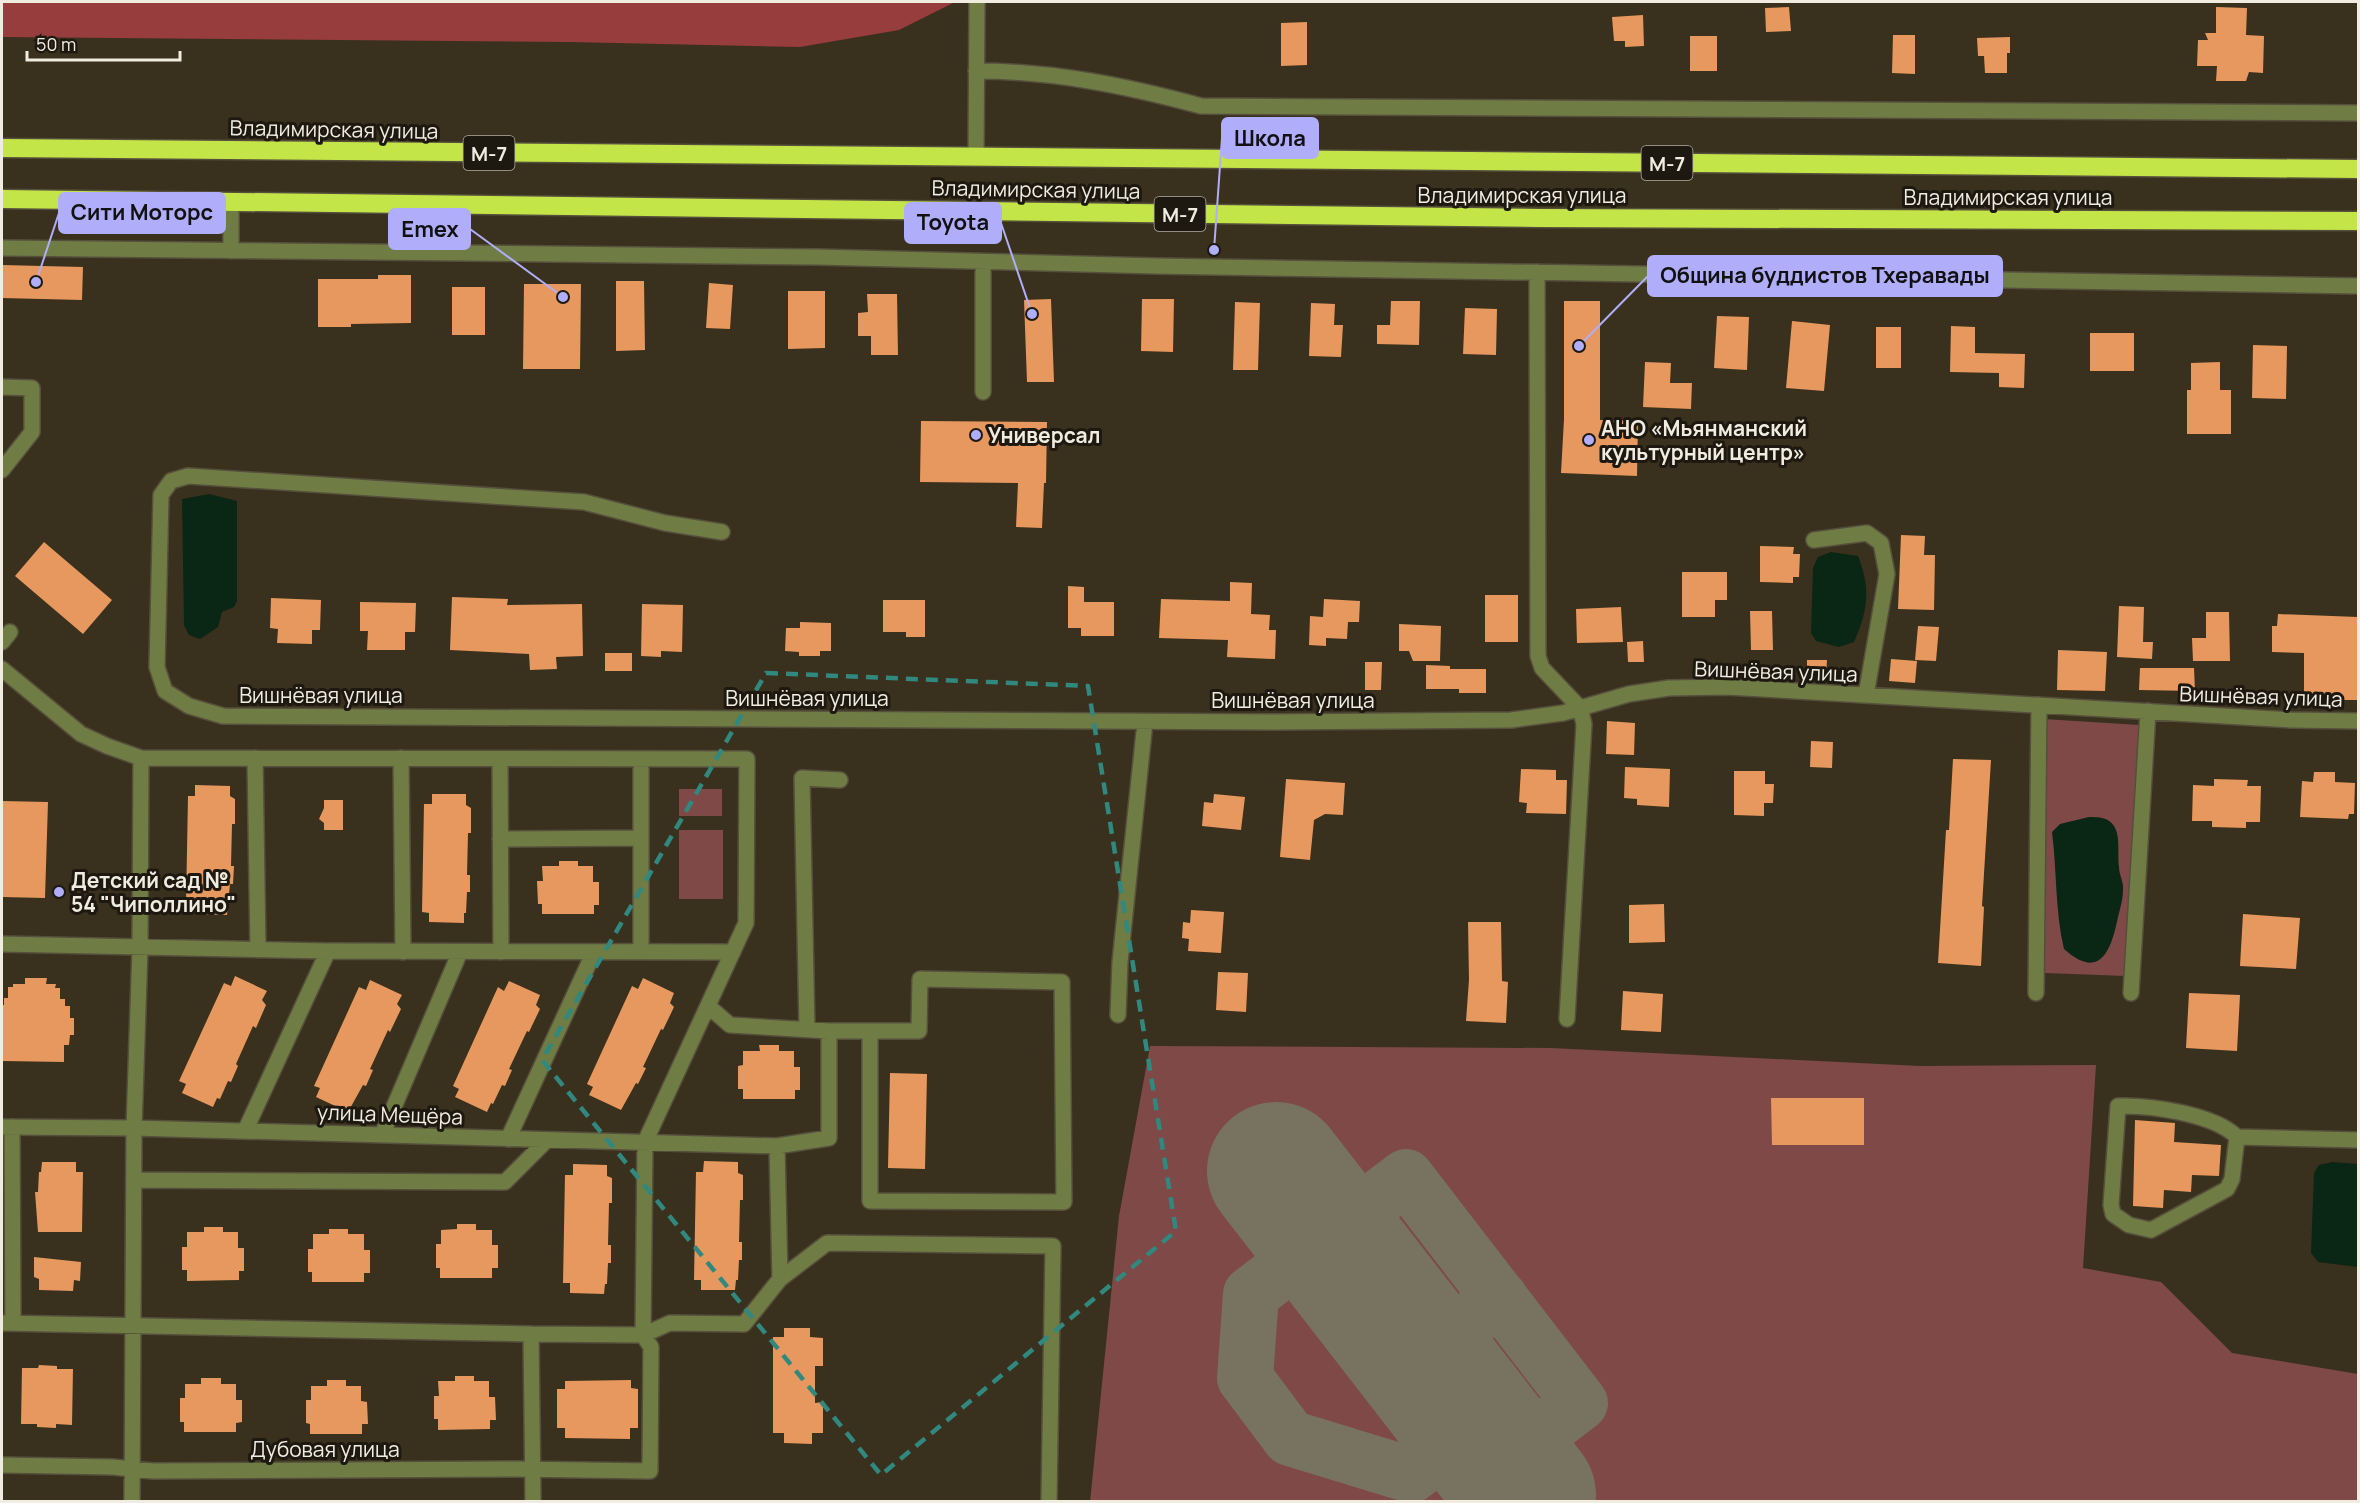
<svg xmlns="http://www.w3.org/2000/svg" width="2360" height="1503" font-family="Manrope,sans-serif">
<rect width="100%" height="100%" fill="#39311d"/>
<path fill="#7e4947" d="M2044,719l95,6 -13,251 -81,-3z
M679,789h43v27h-43z
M679,830h44v69h-44z
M1150,1046l401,2 369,18 176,-1 -13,203 78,14 71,71 126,21v127l-1268,1 29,-286z"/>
<path fill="#973d3d" d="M2,2h953l-56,28 -99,17 -230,-5 -568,-5z"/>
<path fill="#0a2614" d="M209,494l28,7v100l-3,6 -12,5 -4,15 -18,12 -11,-4 -5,-10 -2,-126z
M1831,552l27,4c13,33 10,54 -4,86l-15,5 -23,-6 -5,-8 2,-65 5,-11z
M2089,817c10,0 19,0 25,9 7,11 3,29 5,41 0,8 5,15 4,23 0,9 -3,19 -5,27 -7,34 -18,64 -54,32 -9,-38 -7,-78 -12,-117l8,-8z
M2332,1162l26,2v103l-40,-5 -7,-9 3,-80 5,-8z"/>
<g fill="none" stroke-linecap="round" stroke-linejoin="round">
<path stroke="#787260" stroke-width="56" d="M1420,1357l80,-59
M1474,1428l-63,47 -121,-37 -45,-60 6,-84 155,-117 174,226 -79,60"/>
<path stroke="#787260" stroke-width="138" d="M1276,1171l251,324"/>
</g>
<path fill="#e7985e" d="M1789,7l2,24 -25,1 -1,-24z
M2216,7l31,1 -1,27 18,1 -1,37 -14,-1 -3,9h-30l1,-15h-20l1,-26h10l-3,-7h11z
M1643,15l1,31 -19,1v-6h-11l-2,-24z
M1307,22v43l-26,1v-43z
M1893,35h22v39l-23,-1z
M1690,36h27v35h-27z
M2010,37v16h-3v20h-22l-1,-17h-6l-1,-18z
M2,265l81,2 -1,33 -80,-2z
M378,275h33v48l-60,1v3h-33v-48h60z
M616,281h28l1,69 -29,1z
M709,283l24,2 -3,44 -24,-1z
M524,284h57l-1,85h-57z
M452,287h33v48h-33z
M788,291h37v57l-37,1z
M867,294h30l1,61h-27v-19h-13v-23l10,-1z
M1051,299l3,83h-27l-3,-82z
M1142,299h32l-1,53 -32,-1z
M1391,301h29l-1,44 -42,-1v-19h13z
M1564,301h36v119l38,1 -1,55 -76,-3 3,-54z
M1235,302l25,1 -2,67h-25z
M1311,303l24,1 -1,21h9l-2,32 -32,-1z
M1465,308l32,1 -1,46 -33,-1z
M1717,316l32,1 -2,53 -33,-2z
M1792,321l38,4 -6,66 -38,-3z
M1951,326l24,1v26l50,1 -1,34 -25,-1v-14l-49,-1z
M1876,327h25v41h-25z
M2090,333h44v38h-44z
M2253,345l34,1 -1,53 -34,-1z
M1645,362l26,1 -1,20h22l-1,26 -48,-2z
M2220,362v28h11v44h-44v-44h4v-27z
M921,421l126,1 -1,61h-2l-2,45 -26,-1 2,-44 -98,-1z
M1901,535l24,1 -1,19h11l-1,55 -36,-1z
M44,542l68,58 -29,34 -68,-58z
M1760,546l34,1 -1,7h7l-1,23h-6v6l-33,-1z
M1682,572h45v28h-12v17h-33z
M1230,582l22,1 -1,31 19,1 -1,15h7l-1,29 -48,-2 1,-17 -69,-2 2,-39 69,2z
M1068,586l16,1v15h30v34h-33v-8h-13z
M1485,595h33v47h-33z
M452,597l56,2 -1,6 75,-1 1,52 -27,1 1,12 -27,1 -1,-16 -79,-4z
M271,598l50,2 -1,30h-8v14l-35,-1 1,-14 -8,-1z
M1324,599l36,2 -1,21h-11l-1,17 -21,-1v8l-17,-1 1,-29 13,1z
M883,600h42v37h-19v-5h-23z
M360,602l56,1 -1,29h-10v18h-38l1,-19h-8z
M642,604l41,1 -1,47 -21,-1v6l-20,-1z
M2119,606l25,1 -1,35h10l-1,17 -35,-2z
M1621,607l2,35 -46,1 -1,-34z
M1750,611h22l1,39h-22z
M2206,612h23l1,49h-37l-1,-23h14z
M2278,614l80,3v83h-54v-47l-32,-1v-26h5z
M800,622l31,1v28h-11v5h-21v-4l-14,-1 1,-23h14z
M1399,624l42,2 -1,35h-27l-4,-10h-10z
M1918,626l21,1 -3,34 -21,-1z
M1643,641l1,21h-16l-1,-20z
M2058,650l49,2 -2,39 -48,-1z
M605,653h27v18h-27z
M1891,659l26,2 -2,22 -26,-2z
M1807,660h20l-1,18 -19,-1z
M1365,662h17l-1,28h-16z
M1426,665l24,1v3h36v24h-27v-4h-33z
M2140,668h54l1,23 -56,-1z
M1607,721l28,2 -1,32 -28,-1z
M1811,741l22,1 -1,26 -22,-1z
M1953,759l38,1 -9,146 2,1 -3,59 -43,-3 8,-133h3z
M1625,767l45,2 -1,38 -32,-2v-6l-13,-1z
M1521,769l35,1v10h11l-1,34 -40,-1 1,-10 -8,-1z
M1734,771h31v13h9l-1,19h-9v13l-30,-1z
M2314,772h21v10l20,1 -1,31h-5l-1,5 -48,-2 2,-36 11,1z
M1286,779l59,4 -2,32 -18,-1 -11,6 -4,40 -30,-3z
M2214,779l34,1 -1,6h14l-1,36h-14v6l-34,-1v-6h-20l1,-36 21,1z
M195,785l35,1v10l5,3v25h-3l-1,42h3l-1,18h-3l-3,31 -34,-1v-10h-7l2,-108h7z
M432,794h34v11l5,3v25h-3l-1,42h3v17h-3l-1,21h-2v10l-35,-1v-9l-7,-1 2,-108h8z
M1214,794l31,3 -4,33 -39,-4 2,-24 9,1z
M324,800h19v30h-19v-7l-5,-4 5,-11z
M2,801l46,1 -3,96 -43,-1z
M559,861h19v5h15v16h6v23h-5v9h-52v-10h-4l-1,-23h6l-1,-15h17z
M1664,904l1,38 -36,1v-38z
M1191,910l33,2 -3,41 -33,-2 1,-12 -7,-1 1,-16 7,1z
M2243,914l57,4 -4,51 -56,-3z
M1468,922h33l1,59 6,1 -2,41 -40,-2 3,-41z
M1218,972l30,1 -2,39 -30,-2z
M235,976l32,15 -5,9 4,5 -10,23 -3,-2 -17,38 2,2 -7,16 -3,-1 -8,18 -3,-1 -4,9 -31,-14 4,-9 -7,-3 45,-98 7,3z
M25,978h22l-1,6h10l-1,4h5v11h5v7h5v12h4v17h-4l-1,10h-5v17l-61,-1 -1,-56h2v-7h4v-11h5v-3h12z
M643,978l31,15 -4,10 4,4 -11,23 -2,-1 -18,38 3,1 -8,16 -2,-1 -15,27 -32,-15 4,-8 -6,-3 45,-98 6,3z
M370,980l32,15 -5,9 4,5 -11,23 -2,-2 -18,39 3,1 -7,16 -3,-1 -15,27 -32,-15 4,-9 -6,-2 45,-99 7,3z
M509,981l31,14 -4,10 4,4 -11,23 -2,-1 -18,38 3,1 -7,16 -3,-1 -9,19 -2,-1 -4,9 -32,-15 4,-8 -6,-3 45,-99 6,4z
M1623,991l40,3 -2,38 -40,-2z
M2189,993l51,2 -3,56 -51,-3z
M759,1045h20v6h15v16h6v23h-5v9h-52v-10h-5v-23l5,-1v-14h17z
M890,1073l37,1 -2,95 -37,-1z
M1771,1098h93v47h-92z
M2135,1120l40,3 -1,19 47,3 -2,31 -27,-1 -1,17 -27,-2 -1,18 -30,-2z
M704,1161l34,1v11l5,2v25h-3l-1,42h3v18h-3l-1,20h-2l-1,10h-34v-10h-7l2,-108h7z
M42,1162h34v10h7l-1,60h-44l-3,-40h3l1,-20h2z
M573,1164l34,1v11l5,2v25h-3l-1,42h3v18h-3l-1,21h-2l-1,10 -34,-1v-10h-7l2,-108h8z
M457,1224h19v6h16v15h6v23h-6v10h-52v-10h-4v-24h5v-14l16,-1z
M204,1227h19v5h15v16h6v23h-5v9l-52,1v-11h-5v-23h5v-15h17z
M329,1229h19v5h16v16h6v23h-6v9h-52v-10h-4v-23h5v-15h16z
M34,1257l47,5 -1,19 -6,-1 -1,11 -34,-1v-11l-5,-2z
M784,1328h26v9l13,1v28h-8v37l8,-1v31h-11v11l-28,-1v-10h-11v-96h11z
M39,1365l18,1v3h16l-1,56 -16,-1v4l-19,-1v-3h-16l1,-56h16z
M455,1376h19v5h15v16h6l1,23h-6v9l-52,1v-11h-4v-23h5l-1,-15h17z
M201,1378h20v6h15v16h6v22l-6,1v9h-52v-10h-4v-24h5v-14h16z
M327,1380h19v6h15v15l6,1 1,22h-6v10h-52v-10l-4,-1v-23h5v-14h16z
M631,1380v8l7,1v39h-8v11l-65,-1v-10h-8v-39h8v-8z"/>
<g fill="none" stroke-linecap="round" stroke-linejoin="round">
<defs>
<path id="minor" d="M976,71c78,0 151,15 225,35l1157,7
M976,157l1,-155
M2,248l816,9 338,9 1202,20
M231,251v-49
M1537,272l1,384 4,12 38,40 4,16 -17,295
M2,387l30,1v44l-30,38
M983,392v-130
M722,532l-57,-9 -81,-21 -396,-26 -17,5 -10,14 -4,172 8,24 24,15 34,10 1053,6 235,-2 52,-7 66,-19 40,-6 58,-1 564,33 67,1
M1814,540l53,-7 14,10 6,31 -21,121
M2,642l8,-10
M2,669l79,65 26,12 34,12 -1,190 -6,180 -2,374
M141,758l606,1 -1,164 -101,219 -2,193 -112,-1
M255,758l3,192
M401,758l2,194
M500,759l1,193
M500,839l141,-1
M2,944l326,7 405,1
M641,952v-193
M2036,993l3,-288
M2131,993l17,-282
M1118,1015l2,-53 25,-240
M807,1030l-5,-252 38,2
M829,1031h90l1,-52 142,3 2,220 -194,-1v-170
M2,1127l132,1 643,18 52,-8v-107l-99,-6 -22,-19
M12,1127l1,196
M245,1131l83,-180
M382,1135l78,-183
M2237,1137l-5,42 -5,10 -76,41 -22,-5 -16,-11 -2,-9 7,-99c32,-1 96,8 119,31l121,3
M508,1139l86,-187
M134,1180l371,2 42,-42
M780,1279l47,-36 226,3 -4,256
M2,1323l529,11 2,168
M2,1465l110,2 41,4 362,-2 135,2 1,-124 -8,-12 27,-12 74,1 36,-45 -3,-133"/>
<path id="highway" d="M2,148l2356,21
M2,199l1538,19 818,3"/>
</defs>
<use href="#minor" stroke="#564f3c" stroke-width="18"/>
<use href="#highway" stroke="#564f3c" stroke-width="21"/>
<use href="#minor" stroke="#6f7d45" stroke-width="15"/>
<use href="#highway" stroke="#c4e547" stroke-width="18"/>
</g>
<path fill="none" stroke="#31887f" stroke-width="4.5" stroke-dasharray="12 8" stroke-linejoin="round" d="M766,673l322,13 88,545 -295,244 -339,-415z"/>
<g fill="#b0aefa" stroke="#1d1911" stroke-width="2">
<circle cx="976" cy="435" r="6"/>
<circle cx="1589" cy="440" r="6"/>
<circle cx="59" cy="892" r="6"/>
</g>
<g text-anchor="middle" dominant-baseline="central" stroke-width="6" stroke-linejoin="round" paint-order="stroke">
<g fill="#1d1911" stroke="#b1ada2" stroke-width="1.5">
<rect x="463.5" y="136" width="51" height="34" rx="4.5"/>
<rect x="1641.5" y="146" width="51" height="34" rx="4.5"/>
<rect x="1154.5" y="197" width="51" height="34" rx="4.5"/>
</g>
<g font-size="20" font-weight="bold" fill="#f1ece0">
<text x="489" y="153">М-7</text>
<text x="1667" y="163">М-7</text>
<text x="1180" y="214">М-7</text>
</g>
<g font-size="21" fill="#f1ece0" stroke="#1d1911">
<text transform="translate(334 129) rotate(1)">Владимирская улица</text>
<text transform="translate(1036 189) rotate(1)">Владимирская улица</text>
<text x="1522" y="195">Владимирская улица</text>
<text x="2008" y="197">Владимирская улица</text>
<text transform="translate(1776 671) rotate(2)">Вишнёвая улица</text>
<text x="321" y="695">Вишнёвая улица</text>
<text transform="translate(2261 696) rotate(2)">Вишнёвая улица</text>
<text x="807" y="698">Вишнёвая улица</text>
<text x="1293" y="700">Вишнёвая улица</text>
<text transform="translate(390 1114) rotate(2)">улица Мещёра</text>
<text x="325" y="1449">Дубовая улица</text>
</g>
<g font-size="21" font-weight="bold" fill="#f1ece0" stroke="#1d1911" text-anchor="start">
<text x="1601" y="428">АНО «Мьянманский<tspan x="1601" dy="24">культурный центр»</tspan></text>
<text x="988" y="435">Универсал</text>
<text x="71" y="880">Детский сад №<tspan x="71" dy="24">54 "Чиполлино"</tspan></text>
</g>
</g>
<path fill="none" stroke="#b0aefa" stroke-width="2" d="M1214 250L1222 138M36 282L59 213M1032 314L1001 223M563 297L470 229M1579 346L1648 276"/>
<g fill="#b0aefa" stroke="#1d1911" stroke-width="2">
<circle cx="1214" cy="250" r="6"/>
<circle cx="36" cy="282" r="6"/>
<circle cx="1032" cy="314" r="6"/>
<circle cx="563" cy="297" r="6"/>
<circle cx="1579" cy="346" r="6"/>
</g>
<g fill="#b0aefa" stroke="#b0aefa" stroke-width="2">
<rect x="1222" y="118" width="96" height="40" rx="6"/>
<rect x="59" y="193" width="166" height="40" rx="6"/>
<rect x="905" y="203" width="96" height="40" rx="6"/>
<rect x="389" y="209" width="81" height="40" rx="6"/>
<rect x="1648" y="256" width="354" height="40" rx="6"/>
</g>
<g font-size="22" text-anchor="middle" font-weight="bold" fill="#111">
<text x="1270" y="146">Школа</text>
<text x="142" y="220">Сити Моторс</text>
<text x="953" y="230">Toyota</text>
<text x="430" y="237">Emex</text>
<text x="1825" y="283">Община буддистов Тхеравады</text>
</g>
<rect width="2360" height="1503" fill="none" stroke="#f1ece0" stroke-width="6"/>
<path d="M27 51v9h153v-9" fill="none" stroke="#f1ece0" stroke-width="3"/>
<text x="36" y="51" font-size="18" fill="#f1ece0" stroke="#1d1911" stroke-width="4.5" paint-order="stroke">50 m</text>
</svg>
